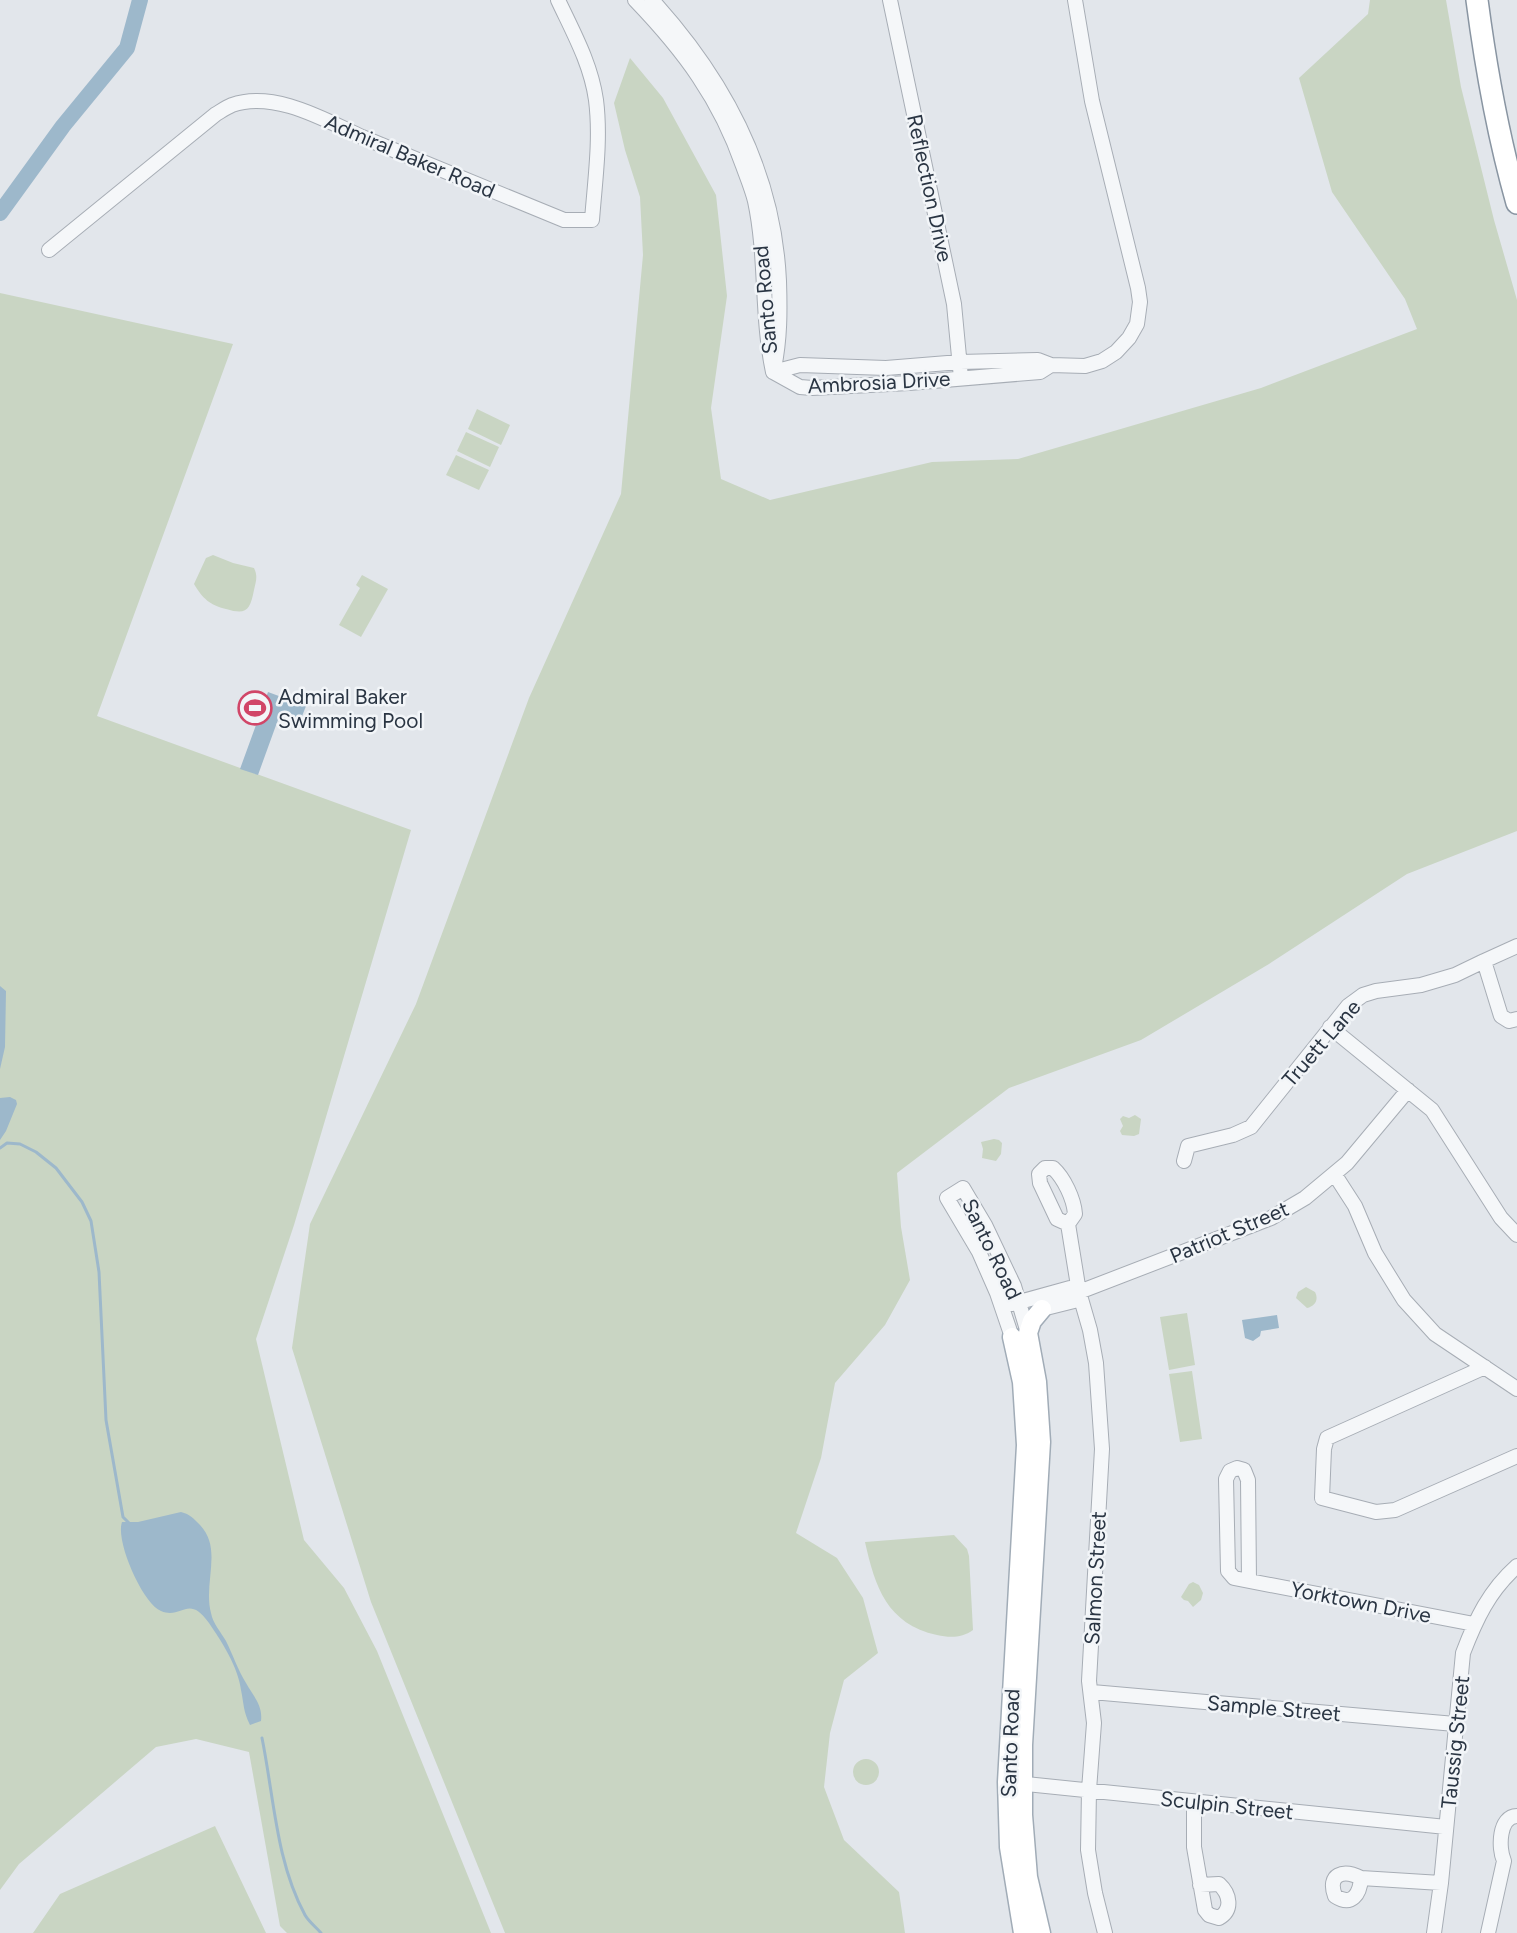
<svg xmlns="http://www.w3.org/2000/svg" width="1517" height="1933" font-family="Figtree,sans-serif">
<rect width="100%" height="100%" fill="#e2e6eb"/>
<path fill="#c9d5c3" d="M1370,0h76l15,87 33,133 23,80v531l-110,43 -138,90 -128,76 -132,48 -112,85 4,54 9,53 -25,45 -50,58 -14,75 -25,75 41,25 26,40 15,55 -34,27 -14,53 -6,54 20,53 55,52 6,41h-400l-134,-331 -79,-254 18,-124 106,-220 113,-306 92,-204 22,-239 -3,-58 -15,-47 -11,-47 16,-45 33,40 53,97 11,101 -16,112 10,71 49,21 162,-38 86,-3 243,-71 156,-59 -12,-30 -73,-107 -33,-114 69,-64z
M0,293l233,51 -136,372 314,114 -117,395 -38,114 48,201 40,48 33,63 114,282h-204l-7,-7 -31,-174 -53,-13 -40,8 -137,117 -19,26z
M477,409l33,16 -9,20 -33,-16z
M466,432l33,15 -9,20 -33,-16z
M456,455l33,15 -10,20 -33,-15z
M213,555l20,8 21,5c4,8 2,13 0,22 -4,21 -8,25 -28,19 -16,-4 -23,-10 -32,-25l12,-26z
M362,575l26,14 -27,48 -22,-12 21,-37 -4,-3z
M1135,1115l6,4 -2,15 -5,2 -12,-1 -2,-4 3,-5 -3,-7 3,-3 6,2z
M994,1139l5,1 3,3 -1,11 -5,7 -14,-3 1,-9 -2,-7z
M1306,1287l9,5c4,8 0,14 -8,16l-11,-10 2,-6z
M1187,1313l8,52 -26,5 -9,-53z
M1192,1371l10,68 -22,3 -11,-68z
M954,1535l13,14 2,7 4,74c-11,8 -23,8 -36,5 -50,-11 -62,-48 -72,-93z
M1193,1582l6,3 4,8 -2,7 -8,7 -5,-6 -4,-1 -3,-3 8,-13z
M853 1772a13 13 0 1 1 26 0a13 13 0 1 1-26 0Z
M215,1826l51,107h-233l27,-39z"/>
<path fill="#9db8cb" d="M268,692l38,14 -7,18 -20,-7 -21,58 -18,-6z
M0,986l6,5 -1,56 -5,22z
M10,1097l6,3 1,4 -11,27 -6,9v-42z
M1277,1315l2,13 -18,3 -1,5 -7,5 -8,-3 -3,-18z
M181,1512c9,2 13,7 19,13 23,24 3,58 11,88 2,11 10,19 15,28 7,14 12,29 20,42 7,13 17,22 15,38l-11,4c-7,-14 -6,-21 -9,-35 -3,-23 -19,-48 -32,-67 -21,-30 -27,-3 -48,-12 -18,-7 -46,-70 -39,-89h16z"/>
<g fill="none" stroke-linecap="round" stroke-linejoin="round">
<path stroke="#9db8cb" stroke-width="3" d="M0,1148l7,-5 13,1 16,8 20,16 26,34 9,19 8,51 7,148 17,97 6,6
M262,1738c12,59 14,124 43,177 4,7 11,12 16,18"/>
<path stroke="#9db8cb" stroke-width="16" d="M0,213l63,-87 64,-78 13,-48"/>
<defs>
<path id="minor" d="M635,0c49,51 85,99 108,166 4,11 9,23 12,35 12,56 6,115 18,171
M652,0c73,80 122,172 127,281 1,30 1,58 -5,87
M890,0l64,304 7,74
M49,250l167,-136c5,-3 11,-7 16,-9 42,-15 93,15 130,32l202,83h28c3,-40 9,-81 4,-120 -5,-36 -23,-68 -38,-100
M773,372l27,-7 86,3 74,-6 78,-2 13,5 34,1 17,-5 14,-9 13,-14 8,-14 3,-22 -2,-14 -46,-187 -17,-101
M773,372l27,15 12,1 97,-5 131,-11 11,-7
M1517,946l-33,15 17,55 8,5 8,-2
M1330,1027l102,83 69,108 16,17
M1184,1161l4,-15 45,-11 18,-8 97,-121 15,-11 13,-4 45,-6 34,-10 29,-14
M1335,1175l20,31 20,47 29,47 31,34 82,55
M1068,1224l-11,-5 -17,-36 -1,-9 6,-6h8c11,10 21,31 22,46l-7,10 11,68 11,38 6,33 6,86 -13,232 5,42 -5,67 -1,60 7,43 10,40
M1012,1304l58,-16 9,4
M1042,1309l32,-8 5,-9 192,-74 34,-20 42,-35 61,-73
M1012,1337l-15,-44 -18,-41 -32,-54 16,-10 22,37 29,61 14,47
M1485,1367l-158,71 -3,11 -2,49 54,14 19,-2 122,-54
M1249,1580l-1,-100 -4,-10 -7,-2 -7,3 -4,8 2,92 6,7 240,46
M1092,1692l363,32
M1016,1783l430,44
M1194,1802v45l11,63 4,5 10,3c14,-8 11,-24 0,-34l-19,1
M1361,1878c-1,16 -9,29 -26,18 -8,-22 8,-27 26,-18l80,5
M1434,1933l7,-50 22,-230c13,-34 26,-62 54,-87
M1488,1933l16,-72c-6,-13 -5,-45 13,-45"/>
<path id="major" d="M1012,1337l10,45 4,63 -19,337 2,65 14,86
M1041,1933l-13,-56 -5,-62v-70l18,-303 -4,-60 -9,-49 4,-12 10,-12"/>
<path id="highway" d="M1477,0c9,69 21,136 40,203"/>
</defs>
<use href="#minor" stroke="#a7adb5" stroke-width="16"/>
<use href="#major" stroke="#a1acb7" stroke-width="21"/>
<use href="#highway" stroke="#8995a2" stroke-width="24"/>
<use href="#minor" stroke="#f5f7f9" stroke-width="14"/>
<use href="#major" stroke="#fff" stroke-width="18"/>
<use href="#highway" stroke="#fff" stroke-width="21"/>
</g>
<defs>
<symbol id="stadium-ring" viewBox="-11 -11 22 22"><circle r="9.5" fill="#f2f5f8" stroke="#d14668" stroke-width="1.5"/><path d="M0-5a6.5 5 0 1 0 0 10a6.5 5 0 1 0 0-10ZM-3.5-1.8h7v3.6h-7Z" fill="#d14668"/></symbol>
</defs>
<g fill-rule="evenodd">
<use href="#stadium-ring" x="236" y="689" width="38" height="38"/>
</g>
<g text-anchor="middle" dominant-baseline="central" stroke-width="5" stroke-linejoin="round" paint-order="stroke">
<g font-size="21" fill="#2a3543" stroke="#f2f5f8">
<text transform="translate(410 156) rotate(23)">Admiral Baker Road</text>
<text transform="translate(930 188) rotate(78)">Reflection Drive</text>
<text transform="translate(765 300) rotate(-95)">Santo Road</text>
<text transform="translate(879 382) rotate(-3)">Ambrosia Drive</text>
<text transform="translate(1321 1043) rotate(-49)">Truett Lane</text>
<text transform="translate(1229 1232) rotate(-23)">Patriot Street</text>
<text transform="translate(992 1249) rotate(64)">Santo Road</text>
<text transform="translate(1095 1578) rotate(-87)">Salmon Street</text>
<text transform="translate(1361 1602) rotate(11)">Yorktown Drive</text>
<text transform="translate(1274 1708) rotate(5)">Sample Street</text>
<text transform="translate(1455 1742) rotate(-84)">Taussig Street</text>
<text transform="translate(1010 1743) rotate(-88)">Santo Road</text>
<text transform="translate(1227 1805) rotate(6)">Sculpin Street</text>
</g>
<g font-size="21" fill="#2a3543" stroke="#f2f5f8" text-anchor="start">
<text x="278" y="696">Admiral Baker<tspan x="278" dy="24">Swimming Pool</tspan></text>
</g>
</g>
</svg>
